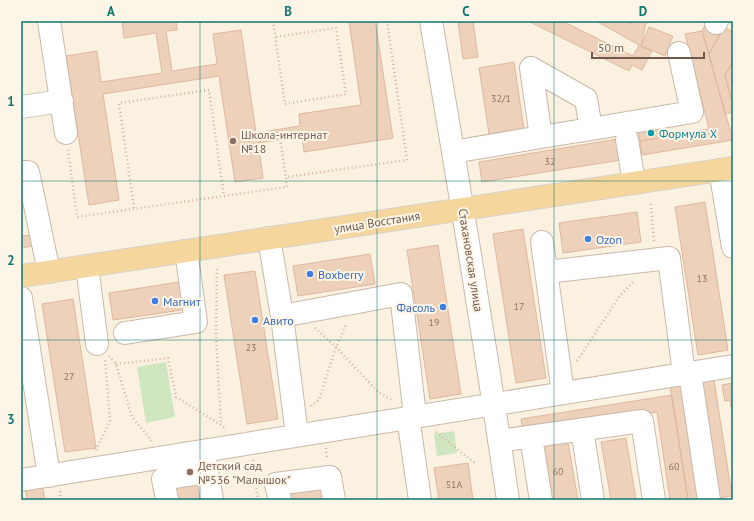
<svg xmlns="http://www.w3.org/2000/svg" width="754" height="521" font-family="'PT Sans',sans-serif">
<rect width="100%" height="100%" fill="#faf1e1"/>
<path fill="#cfe6c1" d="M166,362l9,55 -29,6 -9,-56z
M454,431l3,22 -20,3 -3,-22z"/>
<path fill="#edd1bb" stroke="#dfb89d" d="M122,21h54l1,9 -11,1 6,40 45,-7 -4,-30 28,-4 15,103 44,-7 -1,-12 62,-9 -12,-84h26l18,117 -89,14 -2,-16 -44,7 5,35 -28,4 -16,-106 -116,18 16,106 -30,5 -23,-149 31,-5 4,31 61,-9 -6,-40 -32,5z
M458,21h15l5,36 -15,2z
M528,21h34l71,35 6,-11 -43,-24h29l6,3 2,-3h26l-13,2 -5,23 11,5 -10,19 -10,-5 -3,6z
M707,21l17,6 -15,27 -7,-23z
M649,27l24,9 -8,20 -24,-10z
M724,27l9,5v29l-8,14 6,24h2v13l-8,2 -16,-60z
M702,31l31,109 -91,15 -2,-14 69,-12 -24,-95z
M733,61v38h-2l-6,-24z
M514,62l10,67 -35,5 -10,-66z
M662,124l2,13 -24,4 -2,-12z
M617,139l4,21 -139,22 -3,-20z
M705,202l23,148 -30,5 -23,-148z
M637,212l4,30 -78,11 -4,-30z
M523,229l23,149 -30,5 -23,-149z
M31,235l1,11 -11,2v-12z
M438,245l23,149 -31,5 -23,-149z
M370,254l5,30 -77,12 -5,-30z
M255,271l23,148 -31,5 -23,-149z
M185,281l4,28 -76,11 -4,-27z
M73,299l23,149 -31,4 -23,-148z
M714,380l18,116 -15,2 -18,-116z
M733,383v34l-3,-17 -5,1 -3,-16z
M685,385l18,115h-15l-18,-113z
M672,395l16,105h-18l-13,-88 -134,21 -2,-14z
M567,437l11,63h-29l-10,-58z
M626,438l10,62h-25l-10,-58z
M468,463l5,37h-34l-5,-32z
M200,480l3,20h-28l-2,-16z
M42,484l3,16h-18l-2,-13z
M324,486l2,14h-38l-2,-8z"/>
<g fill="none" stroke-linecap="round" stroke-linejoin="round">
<defs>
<path id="minor" d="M49,21l17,112
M431,21c27,159 54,319 77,479
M716,23l1,-2
M21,107l41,-6
M541,137l50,-8
M627,140l7,43
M453,152l88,-15 -10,-69 55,31 5,30 101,-17 -13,-59
M720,170l13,77
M21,172h7l21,100
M269,238l13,78
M542,242l21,151
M87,266l10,78
M546,272l123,-14 15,116
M21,298l28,178
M125,333l71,-11 -10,-71
M690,373l19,127
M408,417l12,83
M582,429l11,71
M297,435l-15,-119 119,-22 14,122
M531,437l10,63
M499,441l143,-20 12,79
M205,458l7,42
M21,480l712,-114
M167,500l-4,-21 44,-7
M280,500l-4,-16 54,-7 4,23"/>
<path id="major" d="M21,276l712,-108"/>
</defs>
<use href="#minor" stroke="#c9b9a9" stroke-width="24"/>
<use href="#major" stroke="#d7d1cc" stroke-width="24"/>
<path stroke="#d2b49f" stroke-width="2.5" stroke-dasharray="1 3" stroke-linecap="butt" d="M273,21l12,83 61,-10 -10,-66 -61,9
M280,139l6,38
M68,150l9,67 210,-30 -1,-10 121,-17 -20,-139
M651,204l3,38
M134,208l-15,-105 90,-13 15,106
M217,269l-1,66 5,90
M315,328l21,19 41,44 16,10
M109,356l7,8 16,53 20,24
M577,361l42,-64 15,-16
M116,364l52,-6 8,39 45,28 5,4
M311,406l8,-6 17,-53 11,-24
M436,432l40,32
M326,448l1,11
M96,450l14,-29 -5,-62
M253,460l5,40
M60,491l1,9"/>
<use href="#minor" stroke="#fff" stroke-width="22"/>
<use href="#major" stroke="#f5d79e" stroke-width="22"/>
</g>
<path fill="none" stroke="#0f766e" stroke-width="1" stroke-opacity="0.55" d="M200,21v479M377,21v479M554,21v479M21,181h712M21,340h712"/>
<circle fill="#0f9aa8" stroke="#fdf5e7" stroke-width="1.5" cx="651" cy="133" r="4"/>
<g fill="#8d6e63" stroke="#fdf5e7" stroke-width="1.5">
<circle cx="233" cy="141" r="4"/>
<circle cx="190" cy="472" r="4"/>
</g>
<g fill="#3f7fe0" stroke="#fdf5e7" stroke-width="1.5">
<circle cx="588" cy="239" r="4"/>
<circle cx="310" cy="274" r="4"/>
<circle cx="155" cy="301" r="4"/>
<circle cx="443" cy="307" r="4"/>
<circle cx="255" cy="320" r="4"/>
</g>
<g text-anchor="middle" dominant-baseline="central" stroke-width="4" stroke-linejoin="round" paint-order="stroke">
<g font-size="10" fill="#8e7766">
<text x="501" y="98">32/1</text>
<text x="550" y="161">32</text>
<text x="702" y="278">13</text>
<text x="519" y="306">17</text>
<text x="434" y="322">19</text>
<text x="251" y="347">23</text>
<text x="69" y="376">27</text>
<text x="674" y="466">60</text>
<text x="558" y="471">60</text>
<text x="454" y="484">51А</text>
</g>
<g font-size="12" fill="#0d838f" stroke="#fdf5e7" text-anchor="start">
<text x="659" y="133">Формула X</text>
</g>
<g font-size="12" fill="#785e54" stroke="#fdf5e7" text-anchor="start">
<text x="241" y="134">Школа-интернат<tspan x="241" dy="14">№18</tspan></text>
<text x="198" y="465">Детский сад<tspan x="198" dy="14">№536 "Малышок"</tspan></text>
</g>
<g font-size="12" fill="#6f594a" stroke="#fdf5e7">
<text transform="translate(377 222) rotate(-9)">улица Восстания</text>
<text transform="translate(471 260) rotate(81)">Стахановская улица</text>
</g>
<g font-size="12" fill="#366cbe" stroke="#fdf5e7" text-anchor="start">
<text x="596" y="239">Ozon</text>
<text x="318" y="274">Boxberry</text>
<text x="163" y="301">Магнит</text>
<text x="435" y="307" text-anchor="end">Фасоль</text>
<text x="263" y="320">Авито</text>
</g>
</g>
<rect width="754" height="521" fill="none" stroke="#fdf5e7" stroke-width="44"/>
<path d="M592 52v6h112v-6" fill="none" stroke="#6f594a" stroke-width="2"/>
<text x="598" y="52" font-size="12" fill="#6f594a" stroke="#fdf5e7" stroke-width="3" paint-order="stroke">50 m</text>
<rect x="22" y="22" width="710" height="477" fill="none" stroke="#0f766e" stroke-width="1.5"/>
<g font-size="13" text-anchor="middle" font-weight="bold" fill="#0f766e">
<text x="111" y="16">A</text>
<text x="288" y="16">B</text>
<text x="466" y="16">C</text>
<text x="643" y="16">D</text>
<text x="11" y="106">1</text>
<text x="11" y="265">2</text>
<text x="11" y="424">3</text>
</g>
</svg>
